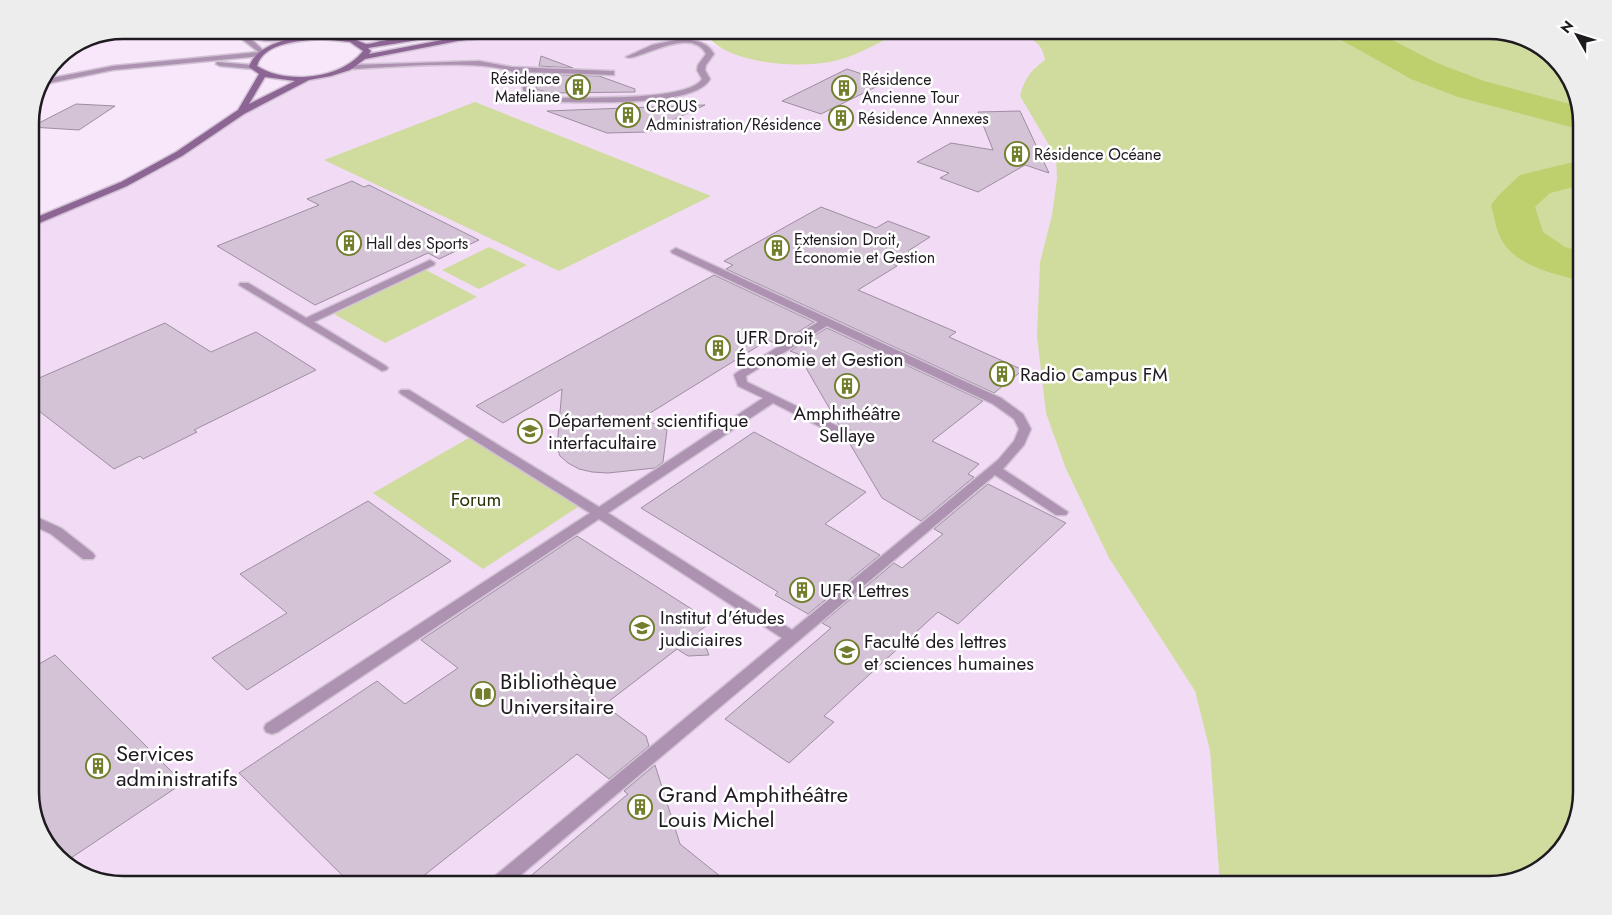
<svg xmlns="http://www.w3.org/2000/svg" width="1612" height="915" font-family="Jost,sans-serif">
<rect width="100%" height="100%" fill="#f8e7fb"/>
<path fill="#f1dbf5" d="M537,30h120l50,13 45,16 86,1 71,-30h91l35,10 8,9 2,11 -9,6 -16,30 36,61 1,22 -5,36 -12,47 26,207 43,89 86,133 15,60 10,134h-1097l-46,-12 -32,-29 -15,-46v-574l94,-40 117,-72 68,-35 21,-3 35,-17 93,-18z"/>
<path fill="#cfdc9d" d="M727,30h182c-24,7 -46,24 -71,30 -33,9 -101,5 -126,-19v-4z
M1001,30h488l46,12 32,29 15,46v676l-12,45 -34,34 -46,13h-270l-10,-134 -15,-60 -86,-133 -43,-89 -20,-56 -9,-77 3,-74 12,-47 5,-36 -1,-22 -36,-61c5,-18 10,-25 25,-36 -4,-25 -23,-24 -44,-30z
M475,102l236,94 -152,75 -235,-111z
M489,247l38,18 -48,24 -37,-19z
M426,270l51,27 -92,46 -51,-29z
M474,435l110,68 -101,66 -110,-76z"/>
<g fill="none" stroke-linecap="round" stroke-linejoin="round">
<path fill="#becf6e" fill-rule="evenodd" d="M1331,30h42l64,33 47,18 94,25 4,11v13l-124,-33 -47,-18 -75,-42z
M1582,160v25l-32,8 -15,14 8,25 22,15 17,5v29c-27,-7 -67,-15 -81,-42 -5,-10 -7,-23 -10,-34l7,-9 22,-21z"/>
</g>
<path fill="#d4c3d6" stroke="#9e8ea1" d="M541,56l32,12 -34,-2z
M847,69l39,13 -65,32 -39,-13z
M538,74l61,2 36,13v3l-85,1 -14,-4z
M76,104l39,2 -36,24 -48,-3z
M705,105l-58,27 -40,1 -60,-22z
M1020,111l29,62 -24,-8 -47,27 -38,-14 9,-5 -32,-11 34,-19 42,7 -15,-38z
M352,181l12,6 5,-2 110,55 -40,19 -11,-6 -113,52 -98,-59 102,-41 -12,-6z
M821,207l55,21 12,-7 42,16 -22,14 4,1 -19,12 4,2 -39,24 98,42 -7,5 74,33 -29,23 -268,-124 7,-4 -9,-4z
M714,275l100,47 -36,23 -10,-5 -126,78 25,12 -4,32 -8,6 -47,5 -16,-1 -13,-3 -11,-6 -8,-7 -3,-9 5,-58 -59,34 -27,-17z
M165,323l46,29 45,-20 60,38 -122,60 3,2 -54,27 -3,-3 -26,13 -84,-65v-22z
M827,328l156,73 -51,40 47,23 -11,10 6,3 -53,44 -39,-23 -32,-54 10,1 4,-6 -3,-4 -22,-10 -41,-71 -8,-3z
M754,432l112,60 -41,32 55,31 -72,59 -33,-19 3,-3 -137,-84z
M988,484l78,39 -108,101 -20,-12 -114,104 10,6 -45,41 -64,-44 106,-91 -9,-5 72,-60 8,5 41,-34 -9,-5z
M368,501l83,60 -204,129 -35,-32 75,-45 -47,-39z
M577,536l135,86 -13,9 10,24 -21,1 -11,-7 -73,56 42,31 3,10 -40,33 -32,-25 -165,131h-60l-113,-112 138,-92 28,23 53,-36 -37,-28z
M55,655l128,128 -118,79 -20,-18 -15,-46v-129z
M655,765l25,79 51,41h-211l108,-91 -4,-3z"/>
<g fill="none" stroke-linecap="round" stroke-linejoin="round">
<defs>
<path id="service" d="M680,39c13,1 27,2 34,15l-8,11 -1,5 5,9c-14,28 -120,23 -150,23l-16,-2 -20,-7c-2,-6 -1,-13 -6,-18 -23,-18 -135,-7 -167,-6l-4,-2 4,-2 128,-4 33,6 99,4h3v4l-91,-3 6,8 2,10 29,8c27,-1 129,3 142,-19l-5,-9 1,-5 8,-11c-15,-30 -70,9 -80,3l26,-12z
M676,248l325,150 22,16 8,15 -7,16 -21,24 65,43 -2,3h-10l-61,-40 -486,410h-22l3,-5 292,-242 -183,-119 -321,213 -6,2 -6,-2 -2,-4 2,-4 324,-211 -189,-119 -2,-2 2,-2h8l190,117 164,-109 -25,-12 -4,-11 2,-2 82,-51 -146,-69 -1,-2zM827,326l166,78 21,15 5,10 -5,12 -16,19 -206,170 -184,-117 165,-110 79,40h8l2,-3 -2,-3 -113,-55 -1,-6z
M430,260l5,3 -1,2 -120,57 72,44 2,2 -2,2 -4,1 -143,-86 1,-2h8l58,35z
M30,514l31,14 32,25 2,3 -2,3h-10l-32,-25 -21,-10z"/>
<path id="minor" d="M304,30h9l12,7 -7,2z
M238,32l28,5h31l4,2 -4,2h-31l-16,-3 15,14 -4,2 -23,-18z"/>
<path id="tertiary" d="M259,52h3v4l-149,14 -68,14 2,-5 66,-13z
M217,62l36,3 4,2 -4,2 -33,-3 -4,-2z"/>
<path id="secondary" d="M518,30h23l-4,2 -79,9 -93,18 -15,11 -19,6 -22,4 -65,34 -62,42 -55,30 -97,41v-7l91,-38 55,-30 62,-42 21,-36 -10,-7c10,-30 68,-35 95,-31 8,1 15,6 22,8 4,0 10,-2 15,-3 16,-2 33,-5 49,-7l4,2 -4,2 -62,10 3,3 -2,3 89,-17zM321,39l29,3 13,9c-21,28 -77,34 -106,15 7,-24 43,-25 64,-27zM265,77l30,4 -46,23z"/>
</defs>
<use href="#service" stroke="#d1c2d4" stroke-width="3"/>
<use href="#minor" stroke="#d1c2d4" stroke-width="3"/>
<use href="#tertiary" stroke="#d1c2d4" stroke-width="3"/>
<use href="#secondary" stroke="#d1c2d4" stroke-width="3"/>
<use href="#service" fill="#ad92b2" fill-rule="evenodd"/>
<use href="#minor" fill="#ad92b2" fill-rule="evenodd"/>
<use href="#tertiary" fill="#ad92b2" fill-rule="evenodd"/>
<use href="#secondary" fill="#8d6594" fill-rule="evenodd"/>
</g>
<defs>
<symbol id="building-ring" viewBox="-11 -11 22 22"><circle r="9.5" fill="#fff" stroke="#727e2b" stroke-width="1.5"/><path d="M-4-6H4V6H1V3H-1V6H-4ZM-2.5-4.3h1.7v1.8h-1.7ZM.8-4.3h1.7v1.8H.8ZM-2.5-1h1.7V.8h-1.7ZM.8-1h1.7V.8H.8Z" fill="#727e2b"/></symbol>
<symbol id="university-ring" viewBox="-11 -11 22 22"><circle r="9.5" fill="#fff" stroke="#727e2b" stroke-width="1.5"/><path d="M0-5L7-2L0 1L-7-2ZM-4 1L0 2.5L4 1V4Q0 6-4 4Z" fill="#727e2b"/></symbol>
<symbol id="library-ring" viewBox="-11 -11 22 22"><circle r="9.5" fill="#fff" stroke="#727e2b" stroke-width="1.5"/><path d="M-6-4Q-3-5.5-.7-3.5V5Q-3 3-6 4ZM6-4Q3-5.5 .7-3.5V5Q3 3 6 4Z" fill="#727e2b"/></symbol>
</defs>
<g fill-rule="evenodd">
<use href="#building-ring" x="564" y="73" width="28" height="28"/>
<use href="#building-ring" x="830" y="74" width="28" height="28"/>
<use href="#building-ring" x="614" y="101" width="28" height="28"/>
<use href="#building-ring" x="827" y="104" width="28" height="28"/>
<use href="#building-ring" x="1003" y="140" width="28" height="28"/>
<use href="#building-ring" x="335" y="229" width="28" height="28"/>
<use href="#building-ring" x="763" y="234" width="28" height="28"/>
<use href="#building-ring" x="704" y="334" width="28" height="28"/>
<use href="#building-ring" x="988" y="360" width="28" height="28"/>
<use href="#building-ring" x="833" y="372" width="28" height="28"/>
<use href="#university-ring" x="516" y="417" width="28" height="28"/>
<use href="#building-ring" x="788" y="576" width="28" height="28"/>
<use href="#university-ring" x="628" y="614" width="28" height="28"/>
<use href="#university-ring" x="833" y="638" width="28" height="28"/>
<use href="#library-ring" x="469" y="680" width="28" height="28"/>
<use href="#building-ring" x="84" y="752" width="28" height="28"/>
<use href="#building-ring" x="626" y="793" width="28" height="28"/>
</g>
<g text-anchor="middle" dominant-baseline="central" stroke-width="5" stroke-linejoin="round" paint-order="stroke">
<g font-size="16" fill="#1f1920" stroke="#fff" text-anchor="start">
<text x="560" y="78" text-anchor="end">Résidence<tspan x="560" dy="18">Mateliane</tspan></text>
<text x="862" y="79">Résidence<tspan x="862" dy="18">Ancienne Tour</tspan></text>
<text x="646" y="106">CROUS<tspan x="646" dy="18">Administration/Résidence</tspan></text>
<text x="858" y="118">Résidence Annexes</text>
<text x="1034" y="154">Résidence Océane</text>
<text x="794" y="239">Extension Droit,<tspan x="794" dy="18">Économie et Gestion</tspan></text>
<text x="366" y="243">Hall des Sports</text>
</g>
<g font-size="19" fill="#1f1920" stroke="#fff" text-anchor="start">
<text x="736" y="337">UFR Droit,<tspan x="736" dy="22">Économie et Gestion</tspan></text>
<text x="1020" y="374">Radio Campus FM</text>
<text x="847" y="413" text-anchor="middle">Amphithéâtre<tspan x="847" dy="22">Sellaye</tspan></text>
<text x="548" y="420">Département scientifique<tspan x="548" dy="22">interfacultaire</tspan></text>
<text x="820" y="590">UFR Lettres</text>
<text x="660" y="617">Institut d'études<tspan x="660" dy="22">judiciaires</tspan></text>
<text x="864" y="641">Faculté des lettres<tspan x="864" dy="22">et sciences humaines</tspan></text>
</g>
<g font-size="19" fill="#2b3107" stroke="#fff">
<text x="476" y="499">Forum</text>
</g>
<g font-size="22" fill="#1f1920" stroke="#fff" text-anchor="start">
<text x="500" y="681">Bibliothèque<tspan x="500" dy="25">Universitaire</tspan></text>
<text x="116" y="753">Services<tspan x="116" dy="25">administratifs</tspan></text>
<text x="658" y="794">Grand Amphithéâtre<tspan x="658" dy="25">Louis Michel</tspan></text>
</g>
</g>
<path d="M0 0H1612V915H0ZM123 39H1489A84 84 0 0 1 1573 123V792A84 84 0 0 1 1489 876H123A84 84 0 0 1 39 792V123A84 84 0 0 1 123 39Z" fill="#ededed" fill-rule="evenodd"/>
<path fill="none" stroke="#1f1920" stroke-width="2.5" d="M123 39H1489A84 84 0 0 1 1573 123V792A84 84 0 0 1 1489 876H123A84 84 0 0 1 39 792V123A84 84 0 0 1 123 39Z"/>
<g transform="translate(1577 35) rotate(309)" stroke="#ffffff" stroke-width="4" paint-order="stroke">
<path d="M0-4L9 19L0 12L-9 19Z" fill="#1f1920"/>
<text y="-8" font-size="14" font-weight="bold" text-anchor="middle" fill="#1f1920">N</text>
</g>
</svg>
